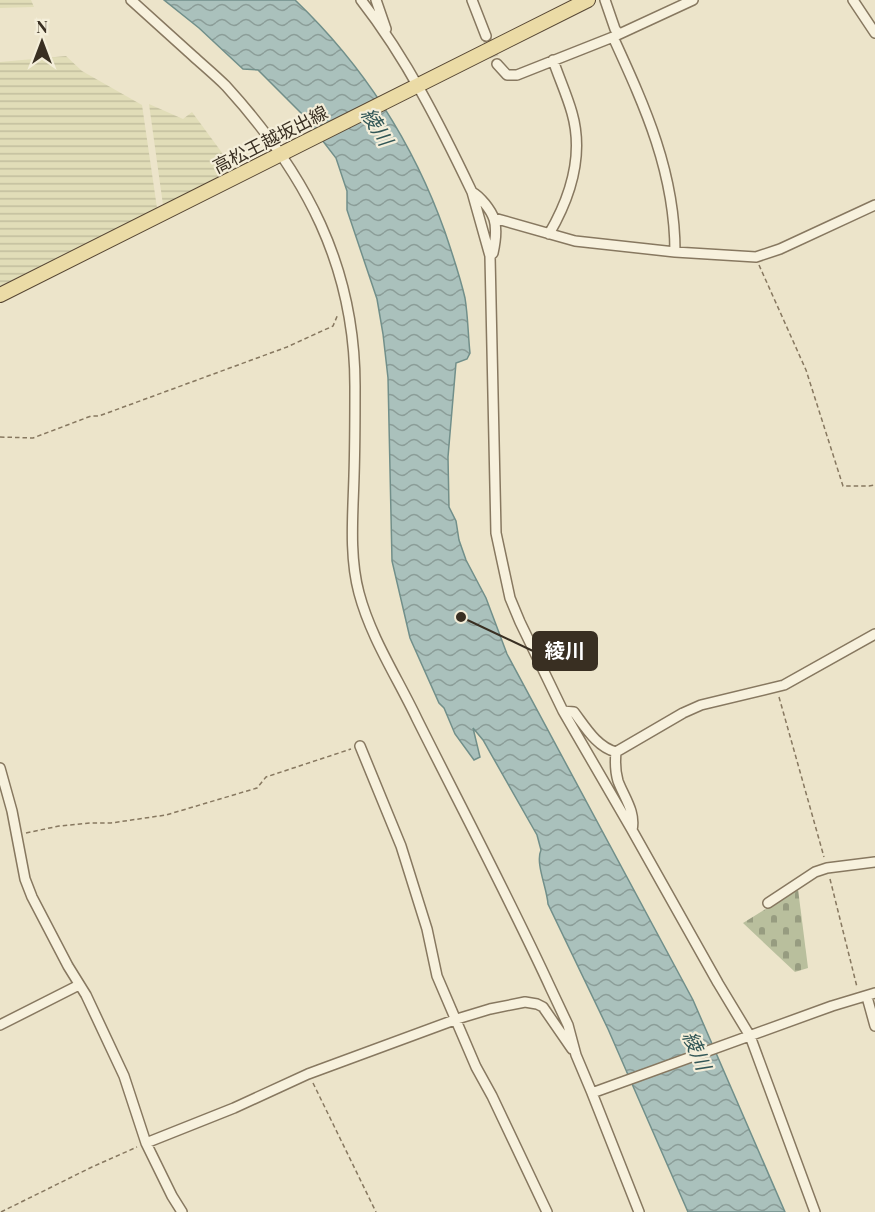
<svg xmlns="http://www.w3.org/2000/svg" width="875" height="1212" font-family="'Playfair Display','Noto Sans JP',serif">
<defs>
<pattern id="farmland-rules" width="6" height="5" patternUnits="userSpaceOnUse" patternTransform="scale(1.5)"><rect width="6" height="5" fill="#e1ddb8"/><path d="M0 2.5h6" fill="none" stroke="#c2be9e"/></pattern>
<pattern id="cemetery-stones" width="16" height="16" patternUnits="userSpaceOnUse" patternTransform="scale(1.5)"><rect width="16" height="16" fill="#b9bf9d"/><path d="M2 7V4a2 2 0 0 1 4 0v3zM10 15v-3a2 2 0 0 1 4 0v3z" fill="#979c80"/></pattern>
<pattern id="water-waves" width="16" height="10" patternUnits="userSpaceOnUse" patternTransform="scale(1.5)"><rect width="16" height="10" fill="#aac1bc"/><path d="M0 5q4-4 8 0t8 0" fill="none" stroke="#8b9d98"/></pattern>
</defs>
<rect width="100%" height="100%" fill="#ece4ca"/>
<path fill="url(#farmland-rules)" d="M0,0h31l3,7 -34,1z
M66,56l16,15 60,34 15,103 -157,78v-224z
M149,104l34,15 9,-7 42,57 -71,36z"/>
<path fill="url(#cemetery-stones)" d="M798,889l10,79 -13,4 -52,-49z"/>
<path fill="url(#water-waves)" stroke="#718f8a" stroke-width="1.5" d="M164,0h131c69,66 118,142 150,232 7,21 15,44 20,66 3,18 3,37 5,55l-3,6 -11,4 -8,94 1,50 7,14 3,19 7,20 20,38 21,56 186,346 92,212h-97l-80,-183 -60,-125c-1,-16 -13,-41 -7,-54l-4,-15 -54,-95 -10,-12 7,29 -6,3 -19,-26 -11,-26 -5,-5 -29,-65 -18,-77 -4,-183 -5,-44 -6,-35 -30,-89v-19l-11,-33 -34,-44 -44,-44 -15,-1 -44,-41z"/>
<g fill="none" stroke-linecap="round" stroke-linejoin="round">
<path stroke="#c8c0a8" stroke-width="9" stroke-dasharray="9 4.5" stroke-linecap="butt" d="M486,36l11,28"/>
<defs>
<path id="street" d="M131,0c21,19 41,37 62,56 11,10 23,20 33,30 80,88 129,180 129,300 0,30 0,60 -1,90 -1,38 -5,80 5,117 12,45 38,84 58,126 45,90 92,179 134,270l17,36 8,30 16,38 240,-87 43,-13
M361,0c46,59 79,125 111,192 8,4 19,18 22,27 3,9 1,25 -1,34l-3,3 6,277 14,65 10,24 43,89 11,1c12,16 23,35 42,40l67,-39 18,-8 83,-20 91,-51
M376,0l10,29
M472,0l14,36
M605,0l10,29 4,5
M853,0l22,33
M613,37c32,70 62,135 62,215
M497,64l10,11h10l96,-38 80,-37
M472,192l18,64
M494,218l81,23 100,11 81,5 24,-8 95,-44
M549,234c21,-36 35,-79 23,-121 -5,-18 -13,-35 -19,-53
M563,711l69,119
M360,746l41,100 26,83 10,47 39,91 16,29 55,116
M616,752c-1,10 -1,19 2,29 6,16 18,31 14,49l86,153 32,53 65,176
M0,768l12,43 13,68 7,18 36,69 18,29 38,81 22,67 26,53 10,16
M768,903l47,-31 12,-4 48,-6
M867,997l8,29
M0,1025l79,-40
M592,1093l47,119
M146,1143l88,-35 74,-34 149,-55 33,-10 35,-7 12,2 6,3 29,42"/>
<path id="primary" d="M0,295l588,-295"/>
</defs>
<use href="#street" stroke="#877860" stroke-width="12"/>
<use href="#primary" stroke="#564633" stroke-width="16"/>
<path stroke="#877860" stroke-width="1.5" stroke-dasharray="4.5 3" stroke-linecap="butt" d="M759,265l47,105 37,116h26l6,-1
M0,437l33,1 58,-22h8l188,-69 46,-21 5,-12
M779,697l45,160
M26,833l33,-7 31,-3h21l55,-8 91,-27 9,-11 85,-28
M830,879l27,108
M313,1083l63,129
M1,1212l91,-45 45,-20"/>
<use href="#street" stroke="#f7f1dd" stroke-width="9"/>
<use href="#primary" stroke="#ebdba6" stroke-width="14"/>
</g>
<g text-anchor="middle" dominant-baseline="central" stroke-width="4.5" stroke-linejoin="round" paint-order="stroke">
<g font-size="18" fill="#392f22" stroke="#f4eed9">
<text transform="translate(270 139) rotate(-27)">高松王越坂出線</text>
</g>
<g font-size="20" font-style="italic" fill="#325757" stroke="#f4eed9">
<text transform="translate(378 126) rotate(58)">綾川</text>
<text transform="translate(698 1050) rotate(67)">綾川</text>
</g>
</g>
<path fill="none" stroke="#392f22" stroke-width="2" d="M461 617L533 651"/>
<circle fill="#392f22" stroke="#f4eed9" stroke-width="2" cx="461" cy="617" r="6"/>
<rect fill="#392f22" stroke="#392f22" stroke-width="2" x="533" y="632" width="64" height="38" rx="6"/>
<g font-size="20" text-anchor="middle" font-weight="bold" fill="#fff">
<text x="565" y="658">綾川</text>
</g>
<g transform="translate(42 42)" stroke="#f4eed9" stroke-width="4.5" paint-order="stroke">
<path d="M0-4.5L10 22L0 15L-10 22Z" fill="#392f22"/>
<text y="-9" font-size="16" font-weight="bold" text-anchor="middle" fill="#392f22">N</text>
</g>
</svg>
